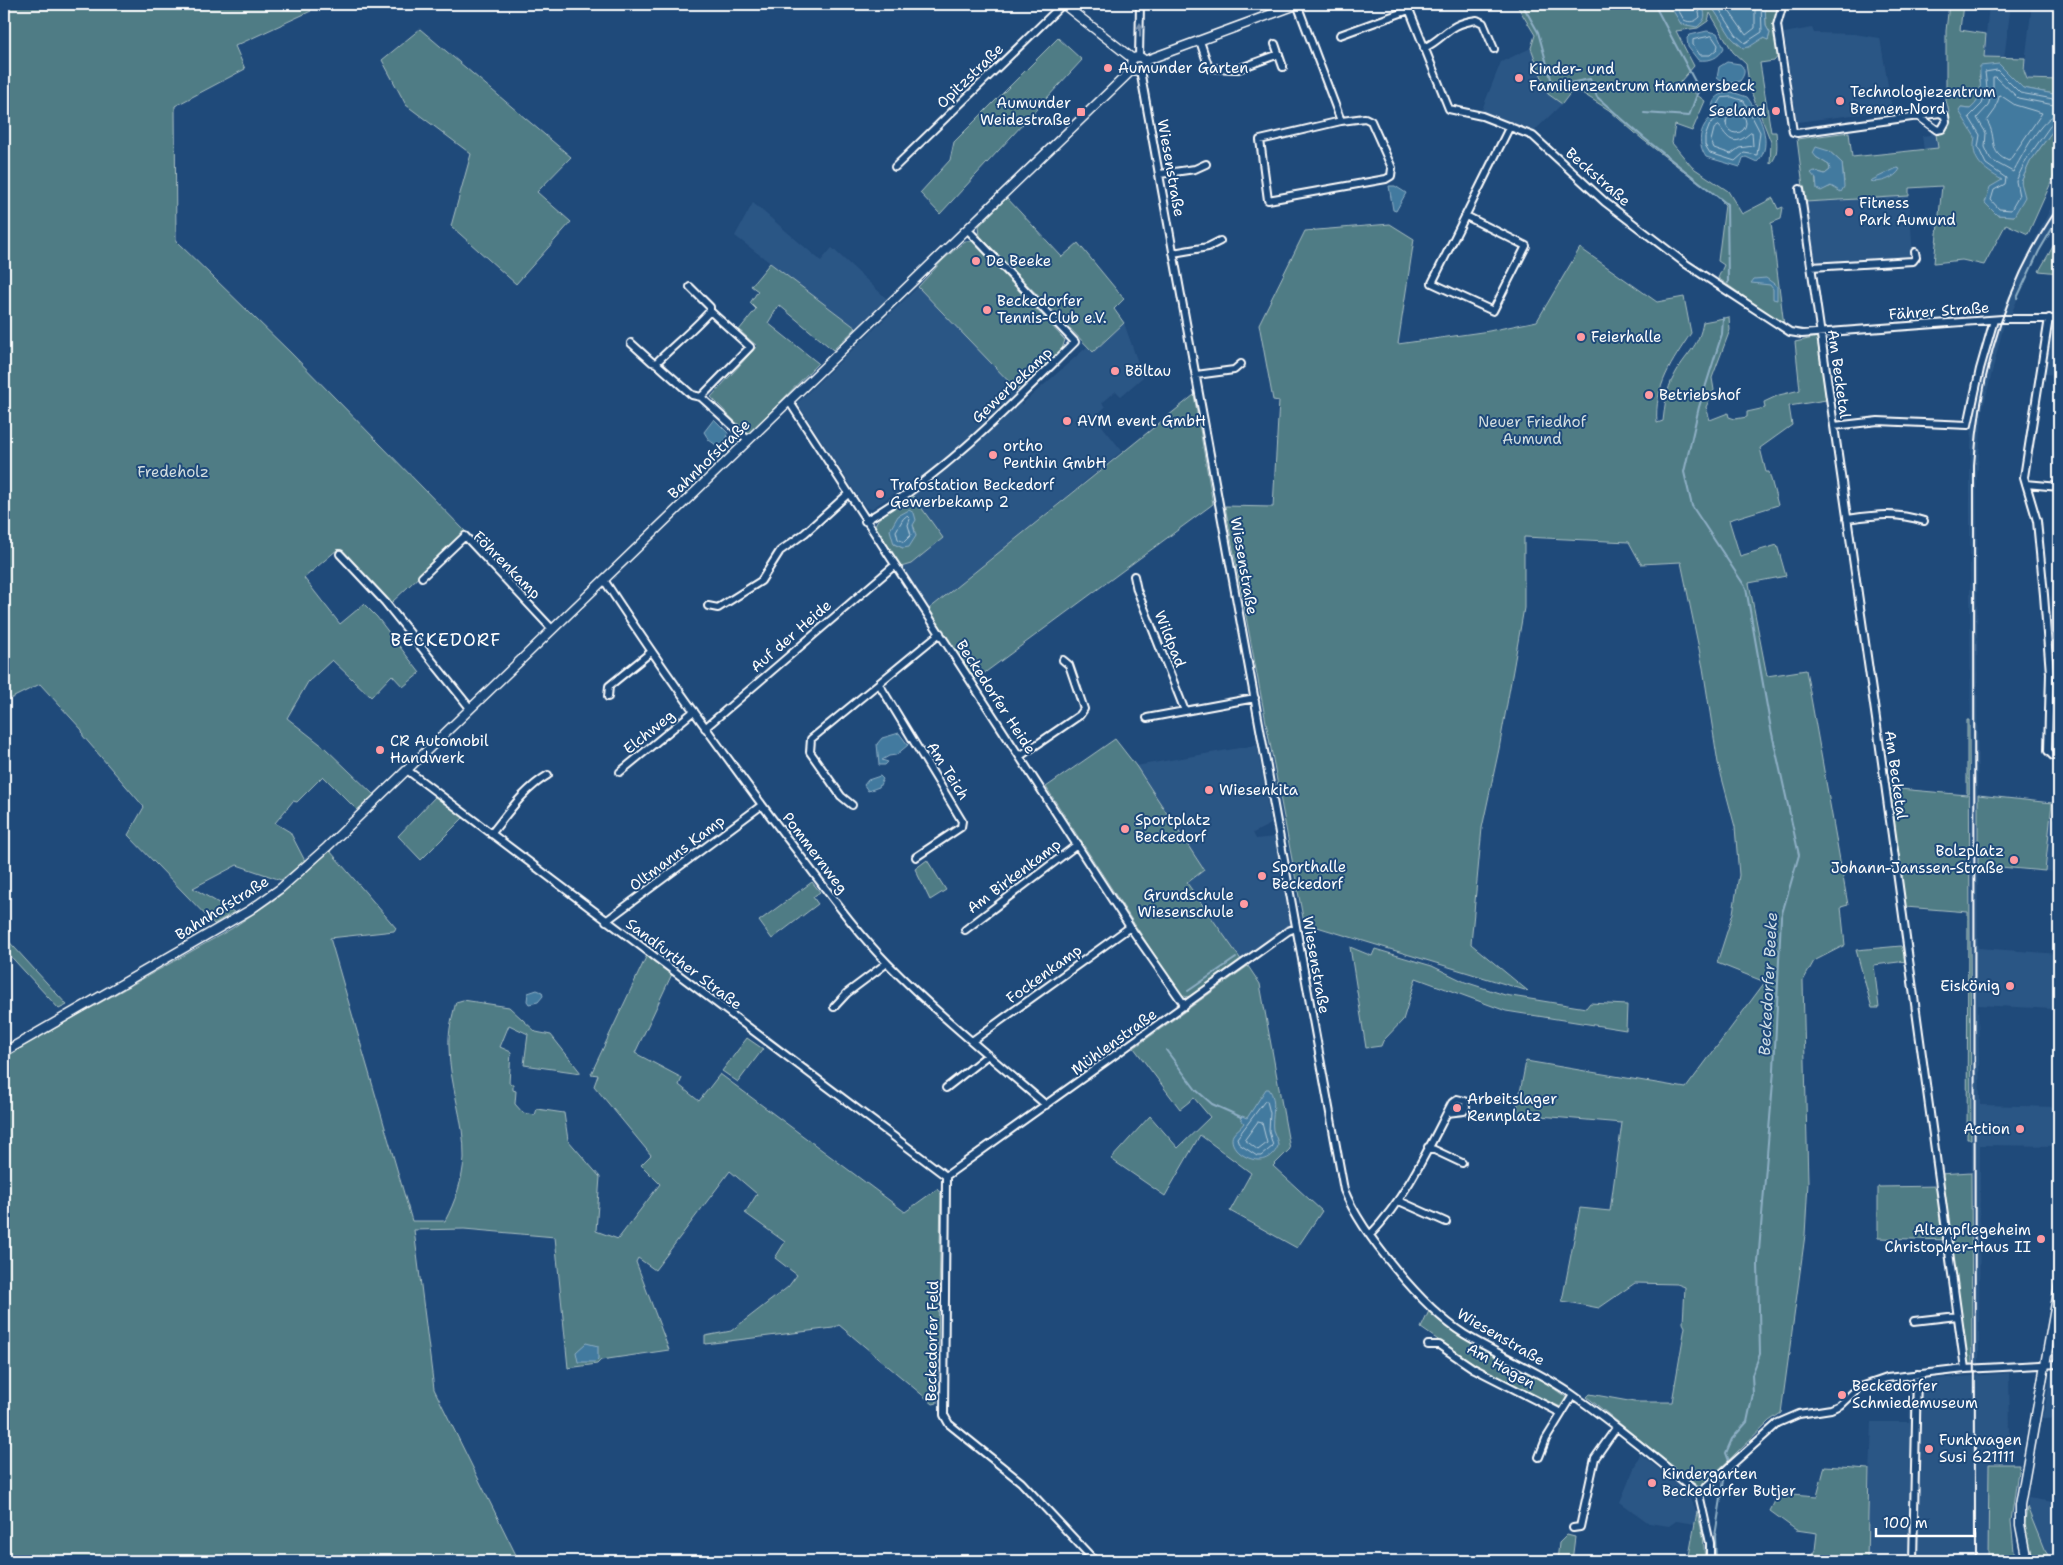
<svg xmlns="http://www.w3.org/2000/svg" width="2063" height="1565" font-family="'Shantell Sans',sans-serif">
<rect width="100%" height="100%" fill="#1f4a7a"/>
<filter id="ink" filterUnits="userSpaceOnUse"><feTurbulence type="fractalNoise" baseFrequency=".02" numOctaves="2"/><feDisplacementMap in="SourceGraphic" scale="10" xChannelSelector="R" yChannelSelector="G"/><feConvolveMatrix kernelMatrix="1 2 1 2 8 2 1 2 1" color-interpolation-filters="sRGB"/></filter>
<g filter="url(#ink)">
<path fill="#2c5685" d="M1989,4h22l-7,55 -20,-2z
M2032,4h27v76l-32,-1 -3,-8z
M1812,28l2,5 40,1 26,4 12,72 -95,12 -13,-89z
M1531,48l17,45 14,11 -28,27 -53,-19 20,-50z
M1931,132l5,2 2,14 -14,2 -2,-14 9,-1z
M2059,192v26l-23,39 -25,57 -11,1 29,-64z
M1909,196l4,63 -98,5 -9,-62z
M753,203l68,58 11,-13 55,51 -31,29 -121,-92z
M918,287l99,103 4,15 66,-58 6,5 31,-29 19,54 -22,19 -5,-5 -14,12 3,4 -10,10 27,34 -193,158 -28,-42 10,-3 32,-26 -37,-52 -35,23 -6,-2 -68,-104z
M2004,324l-21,84 -6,70 1,470 81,6v36h-2l-4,19 -75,-4 2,100 79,2v39l-79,-1 -1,218 -7,1 -2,-888 2,-49 6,-37 17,-64z
M2059,324v51l-14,-1 9,-48z
M1257,745l14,79 -18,9 3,6 19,-2 16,87 -49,37 -55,-78 16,-13 -67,-104z
M2050,818l9,1v53l-14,-1z
M2054,1370h5v40l-8,9 -8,-1 8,-44z
M2009,1373l1,64 -2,18 -19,4 -1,102h-121l5,-139h37l2,-41z
M1640,1454l46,37 11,21 -2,12 -19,-3 -7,5 -20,-3 -29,-21z
M2028,1498l31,5v58h-7l-8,-12 -17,-42z"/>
<path fill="#507c85" stroke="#a8bec2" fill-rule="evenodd" d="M4,4h303l4,7 -76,35 10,23 -70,37 1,135 115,112 175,179 -76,72 -52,-55 -34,29 36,46 24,-20 13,13 43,56 -17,14 -11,-12 -21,22 -39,-37 -24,22 -21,36 37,29 50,48 -17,15 -34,-34 -26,26 -4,-1 -18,22 15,9 15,29 -24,19 -44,-15 -44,23 41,24 -20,12 -86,-89 16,-28 -61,-71 -1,-6 -42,-46 -36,18z
M1516,4h194l28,41 19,-4 6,-4 5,3 2,-7 -4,-7 -1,-22h14l-5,21 5,30 -5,6 -14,2 11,69h5c1,11 3,24 -6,32l1,-22 -21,-53 -4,-25 -13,-12 -23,-39 -2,8 -10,7 -22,3 18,35 -14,16 25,19 -13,30 -17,-6 -3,18 20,24 36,24 14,23 31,-16 5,11 5,-2 -2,12 -10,4 13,102 -66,-47 6,-13 -6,-4 7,-56 -7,-8 -76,-58 -33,-29 -35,-22 -12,16 -14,-10 -17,-46 4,-13z
M1949,4h14l-3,26 26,4 -2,23 41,1 -1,13 3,8 32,1v15l-36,-7 -24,-24 -20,12c4,14 2,24 -9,33l-9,-1 42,72 -18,22 12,13 17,1 7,-34 9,-20 29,-40v43l-31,69 -22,-10 -22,41 -22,-5 -28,3 8,-77 -33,2v8l-104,6 -8,-63 52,-7 3,25 86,-9 -2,-14c16,-4 15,-19 10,-33v-70zM1829,151l13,12 2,19 -18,6 -10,-4 -1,-13 10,3 5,-4 -1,-5 -13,-8z
M420,29l151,128 -34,35 34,30 -55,62 -65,-58 20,-72 -65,-49 -24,-45z
M1058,38l24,22 -142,154 -20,-21 30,-33 4,-18z
M1007,198l55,59 16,-14 46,56 -10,10 10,14 -31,29 -113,-116 -1,-10z
M1390,224l24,15 -16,105 91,-13 48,-10 43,-73 77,54 27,-5 7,36c-19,29 -37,53 -34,90l6,-2c2,-16 3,-31 11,-45 11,-22 25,-28 29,-54l26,-5 1,13 -18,48 2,12 -8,17 4,13 18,-7 1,4 6,2 12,-2v-5l18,-4 -1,-6 15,-7 21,-5 -5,-48 23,-5 8,63 -37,6 3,19 -32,23 6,24h3l9,33 -49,15 11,36 37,-11 9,31 -37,7 18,93 39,-6 42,235 -7,2 4,38 -31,16 -11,20 5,201 -3,53 -24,178 -12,8 -69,67 -113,-91 3,-3 44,8h38l13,-75 -2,-4 2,-36 -8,-3 -42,-1 -36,25 -37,-7 18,-93 30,3 12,-88 -106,-9 10,-53 160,27 79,-106 -48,-19 16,-50 6,-38 -4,-48 -17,-64 -15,-95 -22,-106 -40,2 -12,-22 -105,-5v71l-25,141 -17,79 -11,116 57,47 -224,-68 -79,-417 48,1 6,-106 -6,-1 -14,-76 46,-93z
M2059,236v37l-20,-2z
M965,241h7l93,99 -3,9 -45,41 -99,-103 25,-27z
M770,263l86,65 -23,22 -54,-45 -11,18 50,40 -70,72 -37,-38 46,-51 -18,-16 17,-21 -6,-6 8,-12 -7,-5z
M1194,395l19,109 -238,176 -46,-71z
M913,496l30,42 -32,26 -10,3 -26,-37c-3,-15 28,-27 38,-34zM897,521l16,4 2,5 -12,18 -9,-4v-20z
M1967,720h2l2,419h-4l1,-227 -63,-5 -17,-119 79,7z
M1115,739l21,27 68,104 -17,13 55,78 -50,35 -6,1 -7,-4 -133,-206z
M1978,795l74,8 -7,68 -67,-6z
M436,796l28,21 -43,43 -23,-24z
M330,851l66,77 -2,3 -64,7 82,283h33c10,-19 18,-42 19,-63 1,-37 -15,-74 -15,-111 -1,-15 3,-30 7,-45l7,-2 46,7 27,25 15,3 30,38 -57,-8 4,-31 -19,-9 -9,22 11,5 -2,31 4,1v6l3,1 -1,13 8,9 12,2 2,-6 27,4 4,27 32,37 -4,54 22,8 42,-55 -19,-19 10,-10 -57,-69 4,-11 -7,-1 56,-119 25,19 -37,79 47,25 -3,7 20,16 21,-27 185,138 32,-23 4,5 -4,209 -4,1 -94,-79 -6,3 -128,16v-8l26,-5 57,-44 9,-12 -22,-17 10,-16 -40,-29 12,-19 -27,-23 -75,99 -17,-12 -2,4 33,88 -68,10 -4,4 -29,4 -13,-131 -91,-8 -50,1 20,159 85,172h-515v-504l227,-128 47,-32z
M927,860l19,30 -16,10 -15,-31z
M812,882l8,10 -7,5 5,7 -46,35 -13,-18z
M4,936l63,69 -8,4 -55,-60z
M1901,946l6,15 -33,4 5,43h-7l-16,-58z
M1350,947l22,9 3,-7 57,17 33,16 40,13 81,13 4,-5 37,2 -1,25 -120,-19 -90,-33 -13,42 -20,21 -2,5 -15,2z
M1248,966l12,18 30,165 -17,17 49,45 -25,37 -67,-37 21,-38 -51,-38 -35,61 -54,-37 39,-43 28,32 32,-31 -16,-19 -14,11 -46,-61z
M747,1038l16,11 -25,33 -16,-11z
M1971,1172l1,192 -6,1 -17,-125 -71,-2v-51l63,-1 -1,-12z
M1429,1311l38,28 75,41 25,18 -6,9 -77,-35 -63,-44z
M1989,1464h30l-8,57 4,40h-27z
M1825,1466l44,3 -2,92h-59l7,-11 2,-17 -21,-3 -26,-19 9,-18 38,3z
M2027,1507l17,42 8,12h-19l-9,-32z
M1697,1512l6,23 2,26h-17z
M1567,1535l8,2 -3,24h-15l2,-18z"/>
<path fill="#437a9f" stroke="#8eafc5" d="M1669,4h32c5,10 6,15 -4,23l-16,-3z
M1710,4h55l1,22 4,7 -2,7 -5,-2 -14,9 -6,1 -11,-10z
M1707,31l10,2 7,15c-6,11 -14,13 -26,12l-10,-13 -1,-9 3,-3z
M1727,62l13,2c6,6 5,10 0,17l-15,3 -8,-6 2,-11z
M1999,64l24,24 36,7v27l-29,40 -9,20 4,15 -11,19 -17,-1 -12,-12 5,-16 12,-7c-18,-11 -32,-19 -27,-43l-16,-26 2,-3 9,1c15,-12 9,-25 10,-43z
M1732,92l15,5c12,16 28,48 10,65l-11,-5 -3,1 -3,9 -34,-10c-10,-15 -6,-32 8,-42 -6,-15 5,-22 18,-23z
M1816,147l13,4 13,12 2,24 -3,5 -10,-6 -10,5 -4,-2 -1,-10 -5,-6 3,-2 11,3 5,-4 -1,-5 -13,-8 -3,-4z
M1897,168l3,1c-4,9 -21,15 -30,12z
M1389,186h6l11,7 -10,18 -3,-1z
M1766,278l11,8v14l-4,-1v-10l-3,-4 -19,-2 3,-4z
M714,419l14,14 -2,10 -10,2 -7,-5 -5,-8z
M909,510l5,3 2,7 -3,5 3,11 -7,11 -6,1 -9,-4 -4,-14 8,-14z
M899,733l9,12 -12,10 -7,1 -7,4 6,2 -3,3h-6l-2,-21 5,-6z
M880,776l3,3 -4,8 -11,4 -4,-6 4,-5z
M537,990l5,2 1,4 -5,6 -9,2 -2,-3 1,-8z
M1266,1089h3c9,12 2,28 4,41 2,6 5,10 5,16 -12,30 -53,5 -45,-11 2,-4 8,-7 11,-12l-4,-5 2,-2 5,2z
M586,1343l12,3v13l-3,3h-17l-2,-10z"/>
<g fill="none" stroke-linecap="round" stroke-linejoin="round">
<path stroke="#b4cad9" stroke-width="1" d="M1675,4l9,16c6,3 11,2 16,-3l-3,-13
M1716,4l20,31 9,8 17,-11 -1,-28
M1724,4l22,31 9,-7v-24
M1712,36l6,9 -1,4 -7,6h-10l-7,-10v-5z
M2000,95l15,10 27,8 -33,48c-22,-8 -11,-23 -22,-40l8,-11z
M1732,97l12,4 16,31 -3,23 -13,-2 -9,8 -25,-8 -5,-8v-8l5,-13 8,-7 -1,-11 5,-8z
M2059,100l-39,-7 -23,-23 -12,2 2,16 -5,16 -13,13 11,18 -2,12 8,17 20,14 -1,6 -11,6 -3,10 8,9 12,1 8,-14 -3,-15 10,-21 27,-38 6,-2
M2059,106l-41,-8 -22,-21h-3v12l-5,17 -11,12 9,15 -1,14 6,13 22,12c8,-14 29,-57 46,-58
M1726 123a10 10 0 1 1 20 0a10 10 0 1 1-20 0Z
M1719,126c6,7 11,19 23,13 4,-2 6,-5 10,-7l1,14 -14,2 -8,6 -17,-6 -3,-7 3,-12z
M907,516l3,3 -2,6 3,10 -7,7 -6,-3 -2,-8 7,-12z
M1267,1101l3,12 -1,18 4,15 -12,10h-4l-18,-12 -2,-6 27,-36z
M1258,1122l4,1 5,20 -9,7 -13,-10z"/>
<path stroke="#8eafc5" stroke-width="2" d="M1522,4l16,28 15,54 37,-7 7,18 47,41 83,66 1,79
M1644,113l45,3 10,-27 -45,-85
M2017,298l22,-47 20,-34
M1723,318l-1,16 -23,73 -15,65 8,34 54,82 25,141 28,126 -18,62 -7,153 -16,193 2,91 -8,21 1,19 -6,28 -15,17 -6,14 3,8
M1188,991l48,-33
M1166,1050l30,40 16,14 29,13
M1716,1561l-1,-25 9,-56 8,-9"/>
<defs>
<path id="minor" d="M1297,4l44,117
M1407,4l42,105 33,7 51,20 72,66 81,62 104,68 12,2 200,-15h57
M1783,4l-6,21 16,107 4,1 143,-20 5,3 1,6 -4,7 -5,1 -19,-14
M1340,35l69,-25
M1200,41l9,27 29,1 41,-15
M1275,44l8,23
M1424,48c23,-11 22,-24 53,-28l6,3 11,26
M1139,57l1,-53
M1140,70l204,1120c18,44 79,118 120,144 36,22 75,37 109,61 44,31 85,65 126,99
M1365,118l6,3 21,47 -1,8 -5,3 -118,21 -8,-60 81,-19z
M895,167l168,-163
M1160,174l35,-5 11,-5
M1800,189l77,537 88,643
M1466,216l60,30 -33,65 -61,-28 78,-157
M1173,253l35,-6 12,-6
M1811,267l102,-6 3,-4 -1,-5
M690,287l20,20v4
M2049,318l-25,159 13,44 7,74 6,78 -2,78 5,5 6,1
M631,343l21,19 4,1
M1196,375l38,-5 7,-6
M701,397l-9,-2 -36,-32c18,-18 37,-33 54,-52l40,36 -49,50 47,43
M789,401l341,526 55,79
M1834,426l44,-5 90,4 12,-56 14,-49
M2026,484l33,3
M1847,519c29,-4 48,-7 77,2
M865,521c79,-46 145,-115 210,-179l-108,-113
M340,554l45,48 85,106
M1134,576l3,14 48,121
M422,577l43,-41 87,93
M604,580c57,88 119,173 182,257 33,42 64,88 102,127 49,50 105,95 158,141
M708,606l10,2 43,-27 19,-30 25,-18 43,-39
M879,684l83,137 -1,6 -45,30
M608,697l1,-11 42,-34
M1147,718l108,-20
M705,728l190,-163
M1020,756l60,-41 4,-6 -15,-44 -6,-5
M407,770l539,406
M620,772l74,-61
M852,805l-11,-9 -31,-44 1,-13 129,-106
M491,834c17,-21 33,-45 57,-59
M606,921l156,-116
M965,930l113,-86
M834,1007l13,-14 40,-30
M972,1041l158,-114
M946,1088l42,-33
M1428,1147l34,16
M946,1176l-2,239 5,9 72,58 74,79
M946,1176l342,-245 8,-3
M1399,1201l47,21
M1370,1235c36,-37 58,-86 82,-132l5,-4 8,2 1,6 -2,4 -17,2
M1914,1321l43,-5
M1428,1345h11l34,23 88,45
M1539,1457l7,-18 27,-44
M1699,1494l79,-71 21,-9 32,-5 9,-4 18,-17 29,-10 78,-9 94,-5
M1699,1494l11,49v18
M1573,1528l7,-1 15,-69 21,-30
M1913,1561l4,-187"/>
<path id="tertiary" d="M1063,4l70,55
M1131 64a7 7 0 1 1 14 0a7 7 0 1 1-14 0Z
M1144,61l155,-57
M4,1052l246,-142 31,-22 46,-41 806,-778
M2027,1561l-7,-36v-20l39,-219"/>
</defs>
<use href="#minor" stroke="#fff" stroke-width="10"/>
<use href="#tertiary" stroke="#fff" stroke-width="11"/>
<use href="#minor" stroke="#1f4a7a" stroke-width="6"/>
<use href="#tertiary" stroke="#1f4a7a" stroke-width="8"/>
<path stroke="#fff" stroke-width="2" d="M1975,1561l-1,-1096c6,-92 31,-182 85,-259"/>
</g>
<defs><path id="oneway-solid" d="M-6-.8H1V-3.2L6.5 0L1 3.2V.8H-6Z" transform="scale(1.25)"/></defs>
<use fill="#7992af" href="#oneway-solid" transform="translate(1140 30) rotate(-90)"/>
</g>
<g fill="#ff9aa2" stroke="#1f4a7a" stroke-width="2">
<circle cx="1108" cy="68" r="5"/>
<circle cx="1519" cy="78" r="5"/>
<circle cx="1840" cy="101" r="5"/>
<circle cx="1776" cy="111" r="5"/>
<rect x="1076" y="107" width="10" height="10" rx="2.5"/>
<circle cx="1849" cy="212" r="5"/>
<circle cx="976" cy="261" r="5"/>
<circle cx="987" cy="310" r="5"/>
<circle cx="1581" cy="337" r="5"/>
<circle cx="1115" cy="371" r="5"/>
<circle cx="1649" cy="395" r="5"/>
<circle cx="1067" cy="421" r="5"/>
<circle cx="993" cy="455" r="5"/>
<circle cx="880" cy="494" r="5"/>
<circle cx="380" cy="750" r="5"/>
<circle cx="1209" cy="790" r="5"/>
<circle cx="1125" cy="829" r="5"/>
<circle cx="2014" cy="860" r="5"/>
<circle cx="1262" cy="876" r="5"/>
<circle cx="1244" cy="904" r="5"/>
<circle cx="2010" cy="986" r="5"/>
<circle cx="1457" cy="1108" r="5"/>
<circle cx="2020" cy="1129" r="5"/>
<circle cx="2041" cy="1239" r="5"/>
<circle cx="1842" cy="1395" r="5"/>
<circle cx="1929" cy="1449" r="5"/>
<circle cx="1652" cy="1483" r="5"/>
</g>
<g text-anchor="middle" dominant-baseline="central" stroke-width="4" stroke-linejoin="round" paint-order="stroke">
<g font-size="15" fill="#fff" stroke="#1f4a7a" text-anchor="start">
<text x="1118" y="68">Aumunder Garten</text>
<text x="1529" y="69">Kinder- und<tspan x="1529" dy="17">Familienzentrum Hammersbeck</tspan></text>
<text x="1850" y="92">Technologiezentrum<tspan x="1850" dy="17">Bremen-Nord</tspan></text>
<text x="1071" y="103" text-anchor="end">Aumunder<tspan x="1071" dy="17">Weidestraße</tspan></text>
<text x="1766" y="111" text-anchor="end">Seeland</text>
<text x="1859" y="203">Fitness<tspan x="1859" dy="17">Park Aumund</tspan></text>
<text x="986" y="261">De Beeke</text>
<text x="997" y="301">Beckedorfer<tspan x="997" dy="17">Tennis-Club e.V.</tspan></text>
<text x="1591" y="337">Feierhalle</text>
<text x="1125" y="371">Böltau</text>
<text x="1659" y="395">Betriebshof</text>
<text x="1077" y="421">AVM event GmbH</text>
<text x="1003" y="446">ortho<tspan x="1003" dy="17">Penthin GmbH</tspan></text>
<text x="890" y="485">Trafostation Beckedorf<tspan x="890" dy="17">Gewerbekamp 2</tspan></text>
<text x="390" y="741">CR Automobil<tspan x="390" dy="17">Handwerk</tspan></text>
<text x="1219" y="790">Wiesenkita</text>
<text x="1135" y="820">Sportplatz<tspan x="1135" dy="17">Beckedorf</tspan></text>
<text x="2004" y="851" text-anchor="end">Bolzplatz<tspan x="2004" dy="17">Johann-Janssen-Straße</tspan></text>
<text x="1272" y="867">Sporthalle<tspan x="1272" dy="17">Beckedorf</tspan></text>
<text x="1234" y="895" text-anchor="end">Grundschule<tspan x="1234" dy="17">Wiesenschule</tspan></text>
<text x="2000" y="986" text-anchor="end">Eiskönig</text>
<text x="1467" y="1099">Arbeitslager<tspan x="1467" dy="17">Rennplatz</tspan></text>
<text x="2010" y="1129" text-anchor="end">Action</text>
<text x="2031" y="1230" text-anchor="end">Altenpflegeheim<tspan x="2031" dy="17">Christopher-Haus II</tspan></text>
<text x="1852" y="1386">Beckedorfer<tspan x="1852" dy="17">Schmiedemuseum</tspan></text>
<text x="1939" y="1440">Funkwagen<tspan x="1939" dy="17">Susi 621111</tspan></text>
<text x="1662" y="1474">Kindergarten<tspan x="1662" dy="17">Beckedorfer Butjer</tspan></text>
</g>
<g font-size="15" fill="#fff" stroke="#1f4a7a">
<text transform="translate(970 76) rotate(-44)">Opitzstraße</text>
<text transform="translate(1171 168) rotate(80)">Wiesenstraße</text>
<text transform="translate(1598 177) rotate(41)">Beckstraße</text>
<text transform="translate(1939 311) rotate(-4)">Fährer Straße</text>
<text transform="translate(1839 374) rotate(82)">Am Becketal</text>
<text transform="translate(1012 385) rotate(-43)">Gewerbekamp</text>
<text transform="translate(709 459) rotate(-44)">Bahnhofstraße</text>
<text transform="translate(507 565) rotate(45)">Föhrenkamp</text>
<text transform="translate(1244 566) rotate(80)">Wiesenstraße</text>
<text transform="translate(791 636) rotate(-41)">Auf der Heide</text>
<text transform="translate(1170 639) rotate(68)">Wildpad</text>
<text transform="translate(996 697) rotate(57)">Beckedorfer Heide</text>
<text transform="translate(649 732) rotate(-39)">Elchweg</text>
<text transform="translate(948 771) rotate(58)">Am Teich</text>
<text transform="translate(1896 775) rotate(82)">Am Becketal</text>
<text transform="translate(677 853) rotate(-37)">Oltmanns Kamp</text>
<text transform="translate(815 853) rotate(53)">Pommernweg</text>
<text transform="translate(1014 876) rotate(-37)">Am Birkenkamp</text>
<text transform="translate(222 908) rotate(-32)">Bahnhofstraße</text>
<text transform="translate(684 964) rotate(37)">Sandfurther Straße</text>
<text transform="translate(1316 965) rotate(80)">Wiesenstraße</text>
<text transform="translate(1044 974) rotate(-36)">Fockenkamp</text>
<text transform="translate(1114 1042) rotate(-36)">Mühlenstraße</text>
<text transform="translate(1501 1337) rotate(30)">Wiesenstraße</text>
<text transform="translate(932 1341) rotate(-89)">Beckedorfer Feld</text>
<text transform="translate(1501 1366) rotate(30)">Am Hagen</text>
</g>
<g font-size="15" fill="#d3dee0" stroke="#1f4a7a">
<text x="1532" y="422">Neuer Friedhof<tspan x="1532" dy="17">Aumund</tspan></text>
<text x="173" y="472">Fredeholz</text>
</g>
<g font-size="16" font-style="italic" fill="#d0dee7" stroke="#1f4a7a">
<text transform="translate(1768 984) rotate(-87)">Beckedorfer Beeke</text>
</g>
<g font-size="18" letter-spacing="1" fill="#fff" stroke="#1f4a7a">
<text x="446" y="640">BECKEDORF</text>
</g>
</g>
<rect width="2063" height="1565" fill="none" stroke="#1f4a7a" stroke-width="20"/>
<rect x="10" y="10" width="2043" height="1545" fill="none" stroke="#fff" stroke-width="2" filter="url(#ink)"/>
<path d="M1876 1528v8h99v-8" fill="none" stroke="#ffffff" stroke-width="2.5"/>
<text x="1883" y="1528" font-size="15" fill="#ffffff" stroke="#1f4a7a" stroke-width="4" paint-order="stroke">100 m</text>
</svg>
